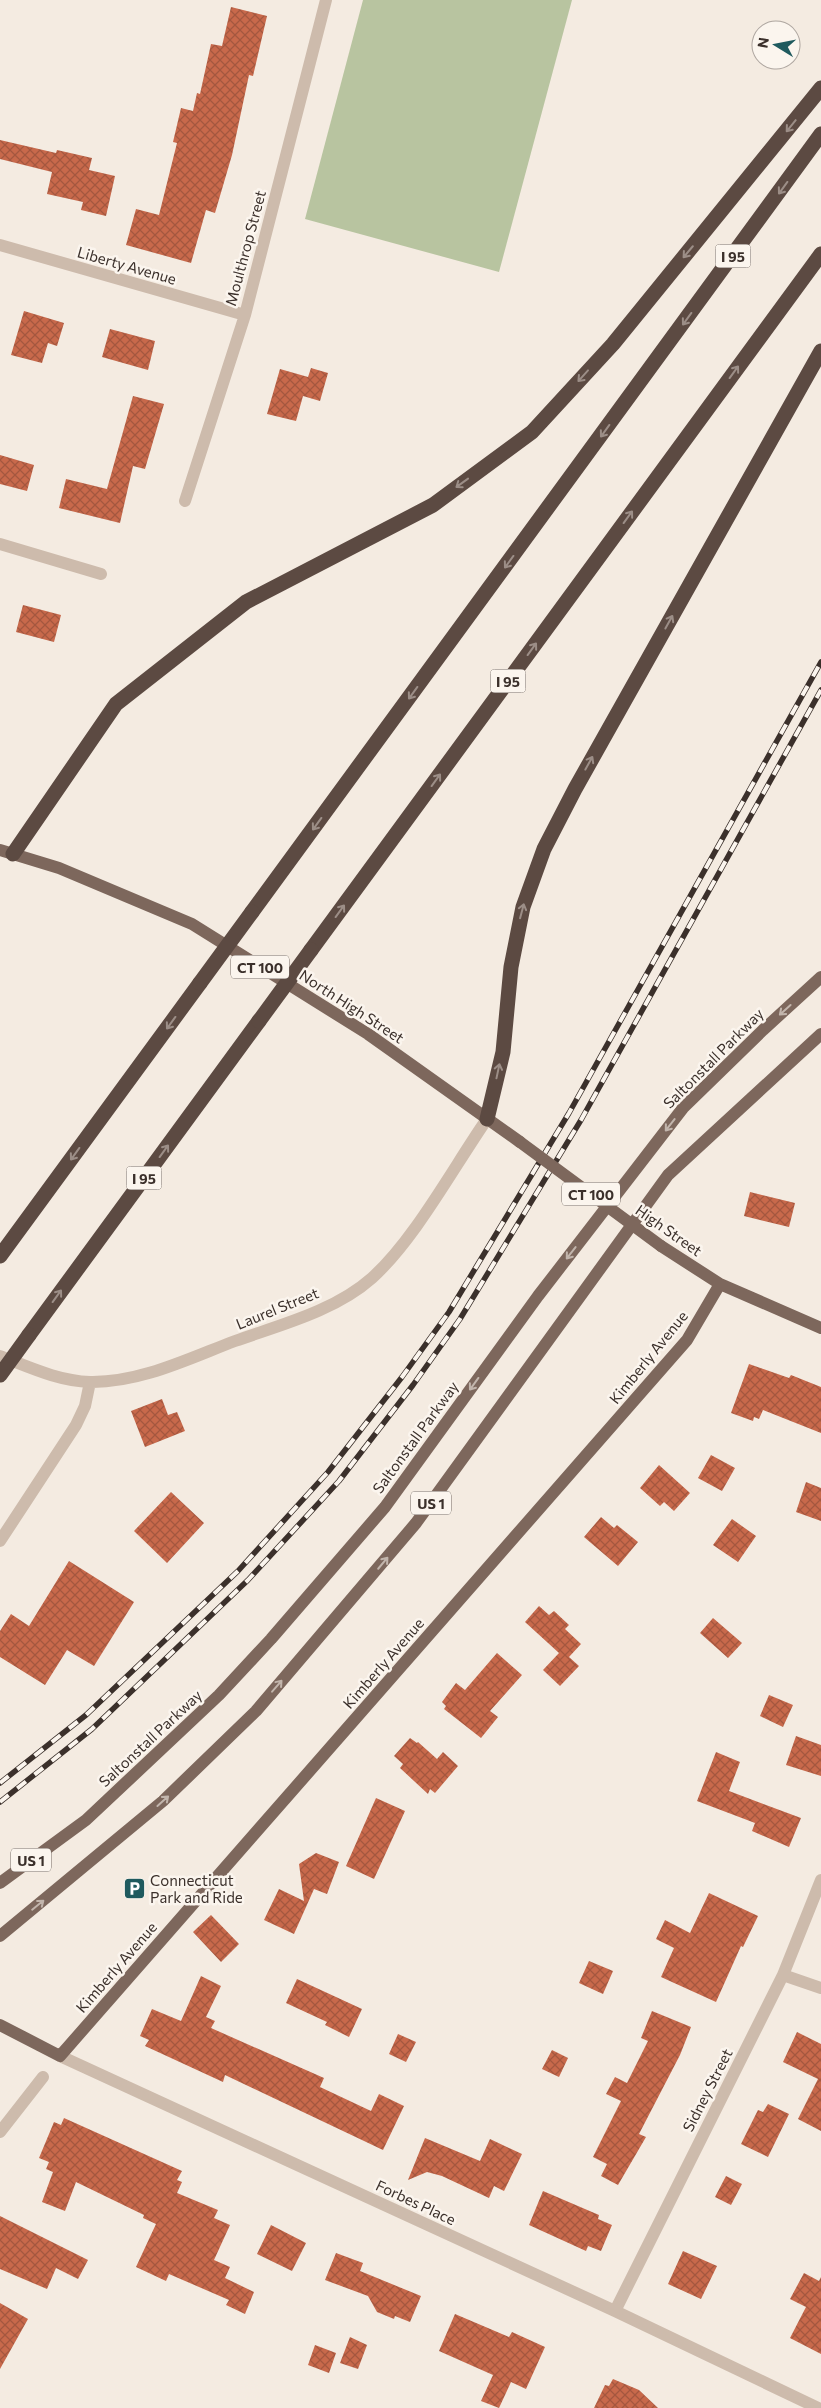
<svg xmlns="http://www.w3.org/2000/svg" width="821" height="2408" font-family="Commissioner,sans-serif">
<defs>
<pattern id="building-cross-hatch" width="8" height="8" patternUnits="userSpaceOnUse" patternTransform="scale(1.25)"><rect width="8" height="8" fill="#c8694b"/><path d="M0 0l8 8M0 8l8-8" fill="none" stroke="#a4573f"/></pattern>
</defs>
<rect width="100%" height="100%" fill="#f4ebe1"/>
<path fill="#b8c4a0" d="M363,0h209l-73,272 -194,-53z"/>
<path fill="url(#building-cross-hatch)" d="M231,7l36,9 -14,60 -4,-1 -17,80 -17,58 -9,-3 -15,53 -65,-18 10,-36 23,6 18,-72 -4,-1 8,-34 12,3 4,-18 3,1 11,-50 11,2z
M0,140l56,13 1,-3 35,8 -3,12 26,6 -9,40 -25,-6 2,-8 -36,-8 5,-22 -52,-13z
M24,311l40,12 -7,23 -9,-3 -6,20 -31,-8z
M110,329l45,12 -7,29 -46,-13z
M311,368l17,5 -8,28 -17,-5 -7,25 -29,-7 13,-45 28,8z
M133,396l31,8 -19,65 -12,-3 -13,57 -61,-15 7,-29 41,10z
M0,455l34,10 -7,26 -27,-7z
M23,605l38,10 -7,27 -38,-10z
M750,1192l45,11 -6,24 -45,-11z
M749,1364l40,14 2,-3 30,12v46l-58,-23 -4,9 -5,-2 -1,4 -22,-8z
M162,1399l6,16 9,-3 8,19 -40,16 -14,-36z
M711,1455l24,13 -13,23 -24,-13z
M659,1465l31,28 -16,18 -10,-9 -4,4 -20,-18z
M806,1482l15,6v33l-25,-9z
M171,1492l33,31 -37,40 -33,-32z
M601,1517l13,11 3,-3 21,17 -20,24 -34,-29z
M732,1519l24,17 -18,26 -25,-17z
M69,1561l65,41 -40,64 -27,-16 -22,35 -45,-28v-26l11,-17 18,12z
M539,1606l10,9 5,-4 15,14 -4,4 16,15 -12,13 10,9 -19,20 -17,-16 16,-17 -34,-31z
M713,1618l29,25 -14,15 -28,-25z
M497,1653l25,22 -32,36 8,6 -17,21 -37,-29 2,-3 -4,-4 14,-19 9,7z
M769,1695l24,10 -10,22 -23,-11z
M796,1736l25,9v31l-35,-11z
M410,1738l7,5 1,-1 19,17 6,-7 15,14 -23,27 -5,-4 -2,5 -28,-26 3,-4 -9,-8z
M716,1752l24,10 -11,29 72,27 -12,29 -37,-16 3,-8 -58,-22z
M376,1798l29,13 -31,68 -28,-13z
M316,1853l23,9 -12,32 -13,-5 -20,45 -30,-14 15,-31 25,12 -5,-37z
M709,1893l49,23 -15,31 -2,-1 -25,56 -55,-25 13,-29 -18,-9 9,-19 25,13z
M211,1915l28,29 -18,18 -28,-30z
M589,1961l24,10 -10,23 -24,-11z
M201,1976l20,10 -15,31 9,4 -4,7 113,50 -4,9 51,24 8,-17 25,12 -21,44 -158,-75 -2,7 -78,-36 4,-6 -9,-4 12,-27 29,12z
M297,1979l65,30 -13,28 -24,-12 2,-3 -41,-19z
M652,2011l39,16 -11,28 -41,79 7,3 -28,48 -17,-9 6,-12 -14,-7 28,-56 -15,-7 9,-17 12,6 21,-42 -7,-3z
M797,2032l24,12v87l-23,-12 20,-40 -35,-17z
M398,2034l18,8 -10,20 -17,-8z
M552,2050l16,8 -9,19 -17,-8z
M768,2104l21,10 -21,43 -27,-13 17,-34 5,2z
M64,2118l118,53 -5,9 5,2 -5,11 41,17 -4,8 16,7 -16,35 16,7 -5,11 29,14 -9,22 -19,-9 3,-5 -60,-26 -3,7 -30,-14 20,-43 -13,-6 1,-3 -68,-33 -11,29 -23,-9 11,-30 -7,-3 3,-7 -10,-4 15,-36 7,3z
M425,2138l55,23 10,-22 32,15 -18,37 -10,-5 -5,12 -47,-22 -15,-4 -19,8z
M726,2176l16,8 -11,21 -16,-8z
M543,2191l56,24 -1,4 14,6 -11,26 -13,-5 -2,5 -57,-26z
M0,2216l88,44 -10,19 -22,-11 -9,21 -47,-20z
M271,2225l35,18 -14,28 -35,-17z
M683,2251l34,15 -16,33 -33,-15z
M336,2253l27,10 -3,8 61,25 -11,26 -15,-6 -1,3 -17,-7 -9,-16 -43,-16z
M804,2273l15,8 2,-4v77l-31,-16 16,-31 -16,-8z
M0,2303l28,16 -28,50z
M455,2314l54,23 3,-5 33,15 -19,42 -15,-7 -12,26 -18,-7 12,-26 -54,-24z
M350,2337l17,8 -9,24 -18,-6z
M315,2345l21,8 -7,20 -21,-8z
M613,2379l26,11 19,18h-64l11,-23 4,1z"/>
<g fill="none" stroke-linecap="round" stroke-linejoin="round">
<path stroke="#cdbbac" stroke-width="12" d="M0,245l245,70
M185,501l60,-186 81,-315
M0,544l101,30
M0,1356c29,11 58,25 90,26 50,1 100,-24 145,-41 45,-16 100,-30 137,-63 43,-39 81,-110 115,-159
M0,1541l76,-116 9,-19 5,-24
M783,1975l38,13
M60,2056l555,255 203,97
M0,2132l43,-55
M615,2311l168,-336 38,-95"/>
<path stroke="#7d675c" stroke-width="12" d="M0,850l59,18 133,56 176,110 152,108
M661,1246l59,38 101,44
M0,1883l86,-63 133,-125 52,-56 114,-132 153,-211 145,-188 80,-78 58,-53
M0,1936l163,-135 93,-90 160,-188 252,-348 153,-141
M0,2025l60,31 627,-716 33,-56"/>
<path stroke="#5c4a42" stroke-width="15" d="M13,854l103,-150 130,-102 187,-97 99,-73 81,-88 208,-256
M252,912l569,-778
M311,950l510,-696
M487,1119l16,-67 8,-85 12,-60 21,-58 31,-60 246,-438
M0,1256l200,-273
M29,1335l230,-314"/>
<defs>
<path id="rail" d="M0,1783l86,-68 152,-144 90,-99 74,-95 47,-65 120,-199 252,-451
M0,1802l92,-73 156,-149 91,-99 74,-96 47,-66 121,-199 240,-430"/>
</defs>
<use href="#rail" stroke="#3b302b" stroke-width="5.5"/>
<use href="#rail" stroke="#fbf5ee" stroke-width="4" stroke-dasharray="11" stroke-linecap="butt"/>
<path stroke="#7d675c" stroke-width="12" d="M520,1142l141,104"/>
<path stroke="#5c4a42" stroke-width="15" d="M200,983l52,-71
M259,1021l52,-71
M0,1375l29,-40"/>
</g>
<defs><path id="oneway-shaft" d="M-6 0H5M1.5-3L5.5 0L1.5 3" fill="none" stroke-width="1.6" stroke-linecap="round" stroke-linejoin="round" transform="scale(1.25)"/></defs>
<g stroke="#9c8e87">
<use href="#oneway-shaft" transform="translate(791 126) rotate(129)"/>
<use href="#oneway-shaft" transform="translate(783 188) rotate(126)"/>
<use href="#oneway-shaft" transform="translate(688 252) rotate(130)"/>
<use href="#oneway-shaft" transform="translate(687 319) rotate(126)"/>
<use href="#oneway-shaft" transform="translate(734 372) rotate(-54)"/>
<use href="#oneway-shaft" transform="translate(583 376) rotate(132)"/>
<use href="#oneway-shaft" transform="translate(605 431) rotate(126)"/>
<use href="#oneway-shaft" transform="translate(462 483) rotate(144)"/>
<use href="#oneway-shaft" transform="translate(628 517) rotate(-54)"/>
<use href="#oneway-shaft" transform="translate(509 562) rotate(126)"/>
<use href="#oneway-shaft" transform="translate(669 622) rotate(-61)"/>
<use href="#oneway-shaft" transform="translate(532 649) rotate(-54)"/>
<use href="#oneway-shaft" transform="translate(413 693) rotate(126)"/>
<use href="#oneway-shaft" transform="translate(589 763) rotate(-61)"/>
<use href="#oneway-shaft" transform="translate(436 780) rotate(-54)"/>
<use href="#oneway-shaft" transform="translate(317 824) rotate(126)"/>
<use href="#oneway-shaft" transform="translate(340 911) rotate(-54)"/>
<use href="#oneway-shaft" transform="translate(522 911) rotate(-75)"/>
<use href="#oneway-shaft" transform="translate(171 1023) rotate(126)"/>
<use href="#oneway-shaft" transform="translate(498 1071) rotate(-78)"/>
<use href="#oneway-shaft" transform="translate(164 1151) rotate(-54)"/>
<use href="#oneway-shaft" transform="translate(75 1154) rotate(126)"/>
<use href="#oneway-shaft" transform="translate(57 1296) rotate(-54)"/>
</g>
<g stroke="#c2b5ac">
<use href="#oneway-shaft" transform="translate(785 1010) rotate(138)"/>
<use href="#oneway-shaft" transform="translate(670 1125) rotate(128)"/>
<use href="#oneway-shaft" transform="translate(571 1253) rotate(128)"/>
<use href="#oneway-shaft" transform="translate(474 1384) rotate(126)"/>
<use href="#oneway-shaft" transform="translate(383 1563) rotate(-50)"/>
<use href="#oneway-shaft" transform="translate(277 1686) rotate(-49)"/>
<use href="#oneway-shaft" transform="translate(163 1801) rotate(-42)"/>
<use href="#oneway-shaft" transform="translate(38 1905) rotate(-39)"/>
</g>
<defs>
<symbol id="parking-square" viewBox="-11 -11 22 22"><rect x="-9" y="-9" width="18" height="18" rx="4" fill="#1f5a5e" stroke="#fbf5ee"/><path d="M-3.5-5.5H1a3.5 3.5 0 0 1 0 7H-1V5.5H-3.5ZM-1-3.4V-.6H.8a1.4 1.4 0 0 0 0-2.8Z" fill="#fff"/></symbol>
</defs>
<g fill-rule="evenodd">
<use href="#parking-square" x="122" y="1876" width="25" height="25"/>
</g>
<g text-anchor="middle" dominant-baseline="central" stroke-width="5" stroke-linejoin="round" paint-order="stroke">
<g fill="#fbf5ee" stroke="#756b66" stroke-width="1">
<rect x="715.5" y="244.5" width="35" height="23" rx="4"/>
<rect x="490.5" y="669.5" width="35" height="23" rx="4"/>
<rect x="231" y="955.5" width="58" height="23" rx="4"/>
<rect x="126.5" y="1166.5" width="35" height="23" rx="4"/>
<rect x="562" y="1182.5" width="58" height="23" rx="4"/>
<rect x="411" y="1491.5" width="40" height="23" rx="4"/>
<rect x="11" y="1848.5" width="40" height="23" rx="4"/>
</g>
<g font-size="14" font-weight="bold" fill="#3b302b">
<text x="733" y="256">I 95</text>
<text x="508" y="681">I 95</text>
<text x="260" y="967">CT 100</text>
<text x="144" y="1178">I 95</text>
<text x="591" y="1194">CT 100</text>
<text x="431" y="1503">US 1</text>
<text x="31" y="1860">US 1</text>
</g>
<g font-size="15" fill="#3b302b" stroke="#fbf5ee">
<text transform="translate(245 248) rotate(-75)">Moulthrop Street</text>
<text transform="translate(127 265) rotate(16)">Liberty Avenue</text>
<text transform="translate(352 1006) rotate(33)">North High Street</text>
<text transform="translate(713 1058) rotate(-45)">Saltonstall Parkway</text>
<text transform="translate(669 1230) rotate(35)">High Street</text>
<text transform="translate(277 1308) rotate(-22)">Laurel Street</text>
<text transform="translate(648 1357) rotate(-51)">Kimberly Avenue</text>
<text transform="translate(415 1437) rotate(-54)">Saltonstall Parkway</text>
<text transform="translate(383 1663) rotate(-49)">Kimberly Avenue</text>
<text transform="translate(150 1738) rotate(-43)">Saltonstall Parkway</text>
<text transform="translate(116 1967) rotate(-49)">Kimberly Avenue</text>
<text transform="translate(707 2090) rotate(-63)">Sidney Street</text>
<text transform="translate(416 2202) rotate(25)">Forbes Place</text>
</g>
<g font-size="15" fill="#3b302b" stroke="#fbf5ee" text-anchor="start">
<text x="150" y="1880">Connecticut<tspan x="150" dy="17">Park and Ride</tspan></text>
</g>
</g>
<g transform="translate(776 45) rotate(280)"><circle r="24" fill="#fbf5ee" stroke="#aea6a0"/>
<path d="M0-4L9 19L0 12L-9 19Z" fill="#1f5a5e"/>
<text y="-8" font-size="14" font-weight="bold" text-anchor="middle" fill="#3b302b">N</text>
</g>
</svg>
